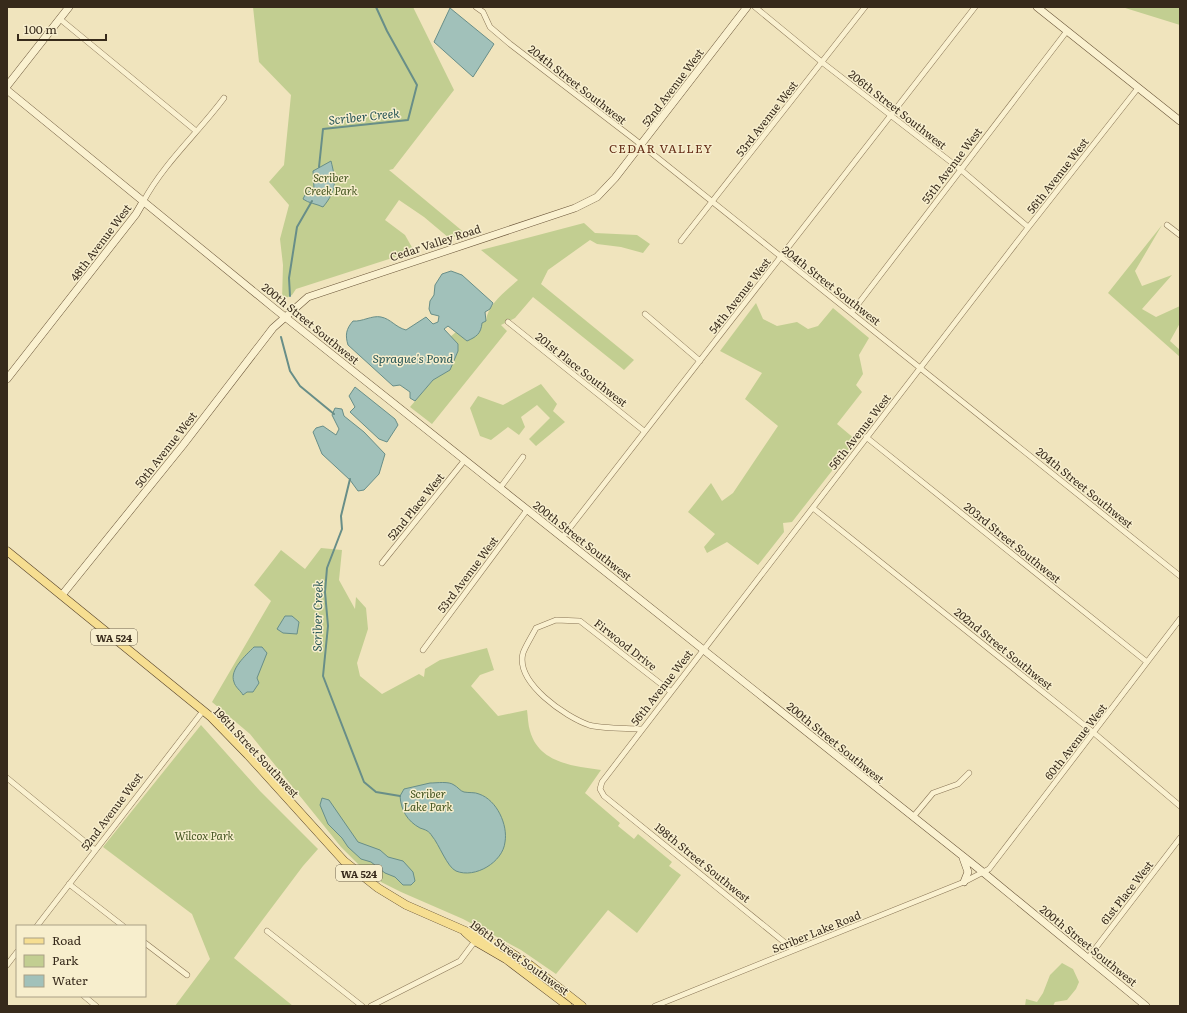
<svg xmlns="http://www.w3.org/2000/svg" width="1187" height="1013" font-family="Literata,serif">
<rect width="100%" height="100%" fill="#f0e4bd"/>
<path fill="#c2ce91" d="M253,7h160l41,83 -61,79 -4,1 77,64 -17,4 -25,-21 -25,-17 -14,20 20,15 9,16 -118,38 -4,6 -10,5 1,-35 -3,-26 9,-34 -20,-23 15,-17 7,-70 -32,-33z
M1122,7h58v18z
M584,223l11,10 42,2 13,9 -7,9 -22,-6 -24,-3 -7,-4 -42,30 -7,14 93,76 -10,10 -91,-73 -18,21 -14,7 6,6 -75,93 -22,-17 23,-27 17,-10 8,-19v-7l-8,-7 6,-5 11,9 14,-12 1,-6 4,-2c1,-16 21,-31 32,-41l-37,-30z
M1162,225l-27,46 7,15 30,-11 -30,34 14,8 24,-11v17l-10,18 10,9v7l-72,-64z
M756,303l7,16 14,7 20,-4 11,7 10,-3 15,-18 36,30 -10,17 4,19 -7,11 6,7 -25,32 19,16 -64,82 -9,1 1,9 -26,33 -31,-23 -20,11 -3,-6 11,-13 -27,-22 23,-29 11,18 11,-8 45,-67 -33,-27 17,-26 -42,-22z
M541,384l16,20 -4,7 12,11 -29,24 -7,-7 21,-21 -13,-13 -16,12 4,10 -6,8 -11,-8 -17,13 -11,-4 -10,-28 8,-12 25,9z
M321,548l21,2 -3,30 16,29 1,-12 10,11 2,21 -11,34 3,13 22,18 37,-20 5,3 1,-8 15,-9 47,-12 7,22 -14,5 -9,11 27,30 29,-6c1,7 1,15 3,21 9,32 43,35 71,39l-16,23 35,30 -2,3 16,13 4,-5 34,28 -3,4 12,9 -44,58 -29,-23 -52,64 -35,-24 -58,-31 -62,-27 -20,-10 -20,-15 -20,-20 -91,-113 -38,-32 59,-101 -17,-16 27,-35 24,19z
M201,725l59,66 58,58 -15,17 -69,92 59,48h-118l35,-47 -18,-45 -89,-67z
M1062,963l11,6 6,13 -3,7 -9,11 -12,2 -2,4h-28l1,-7 11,3 6,-9 7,-18z"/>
<path fill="#a1c1ba" stroke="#688e88" d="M450,8l44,36 -21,33 -39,-35z
M331,161c5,20 6,29 -8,46 -6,-3 -15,-4 -20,-8l2,-4 9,-7 -1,-17z
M451,271l11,4 31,28 -3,6 -5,3 1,9 -4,2c-1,11 -6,14 -15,18l-19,-15 -4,3 14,15v7l-8,19 -17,10 -18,21 -5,-3v-6l-10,-7 -7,1 -45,-41c-3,-10 -2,-16 5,-24 9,1 19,-6 28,-4 10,2 14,10 25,13l20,-13 7,7 5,-2 1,-6 -8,-2 -2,-5 1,-8 4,-6 1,-10 7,-11z
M355,387l40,32 3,6 -11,17 -8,-3 -29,-27 5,-5 -6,-11z
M335,408l7,1 2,7 20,16 21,22 -6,20 -15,16 -6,1 -8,-11 -28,-26 -9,-22 3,-4 7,-2 13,9 3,-6 -7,-14z
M285,616h7l7,6 -2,12 -14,-1 -6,-4z
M254,647h8l5,6 -10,25 2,5 -6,9h-6l-4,3c-2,-4 -8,-8 -9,-13 -5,-12 12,-27 20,-35z
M430,783c7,0 19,-2 24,2 4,2 6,6 10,7 5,1 11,0 15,2 18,6 29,31 26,48 -2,20 -30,37 -49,29 -9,-4 -17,-27 -24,-35 -3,-5 -6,-6 -12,-8 -13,-7 -19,-18 -20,-32l4,-7z
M322,798l7,2 29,42 22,8 8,7 15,4 10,11 2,9 -4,4h-8l-8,-8 -10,-4 -14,-11 -10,-3 -13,-12 -6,-9 -14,-14 -8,-19z"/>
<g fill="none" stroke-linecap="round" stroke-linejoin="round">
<path stroke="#688e88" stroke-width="2" d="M319,167l4,-38 85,-9 9,-35 -30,-54 -11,-24
M290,296l-1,-18 8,-51 15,-26
M281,337l9,34 10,15 34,28
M350,479l-9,37 1,13 -15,39 -2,24 3,34 -5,50 41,106 12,10 24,4"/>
<defs>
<path id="street" d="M476,7l7,5 7,15 20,17 124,95 546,437
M755,7l68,56 137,106 68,58
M60,19l136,112
M143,202c21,-39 55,-69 81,-104
M1167,225l13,10
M681,241l184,-234
M852,312l215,-281
M645,314l55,47
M508,322l136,109
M866,437l281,225
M500,488l23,-31
M813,508l281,225 86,73
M562,538l413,-531
M382,563l82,-102
M423,650l104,-140
M641,729c-15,-1 -38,0 -52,-4 -23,-8 -74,-42 -66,-72 3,-8 9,-17 13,-25l20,-8 24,1 90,70
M7,778l88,72
M913,817l20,-24 25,-9 11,-11
M69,884l54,42
M37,926l166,-215
M267,931l95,75
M145,943l42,32
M794,950l-190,-154 -4,-7 2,-7 425,-553 111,-141
M1088,958l92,-120
M7,965l10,-13
M84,996l12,10
M371,1006l89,-45 15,-20
M655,1006l309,-124 25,-13 191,-250"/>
<path id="secondary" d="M1037,7l143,114
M7,86l62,-79
M7,90l268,219 709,564 162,133
M7,379l129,-165 7,-12
M62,595l121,-150 90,-117 35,-31 267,-89 22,-11 18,-19 132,-171
M963,858l5,14 -4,10"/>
<path id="primary" d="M7,551l204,166 37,38 96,106 34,27 28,17 96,42 28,18 52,41
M465,932l10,9 31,18 62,47"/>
</defs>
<use href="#street" stroke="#887455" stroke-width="6"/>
<use href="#secondary" stroke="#6a5539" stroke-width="8"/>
<use href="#primary" stroke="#55412a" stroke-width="9"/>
<use href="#street" stroke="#faf1d0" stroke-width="5"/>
<use href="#secondary" stroke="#faf1d0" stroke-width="7"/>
<use href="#primary" stroke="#f6de91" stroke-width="8"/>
</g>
<g text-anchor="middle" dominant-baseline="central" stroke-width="3" stroke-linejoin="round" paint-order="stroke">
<g fill="#f7eecd" stroke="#716550" stroke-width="1">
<rect x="91" y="629" width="46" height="16" rx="3"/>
<rect x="336" y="865" width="46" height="16" rx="3"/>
</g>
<g font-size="10" font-weight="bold" fill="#372a1b">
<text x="114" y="637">WA 524</text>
<text x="359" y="873">WA 524</text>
</g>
<g font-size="11" fill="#372a1b" stroke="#f7eecd">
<text transform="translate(578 84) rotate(38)">204th Street Southwest</text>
<text transform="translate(672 87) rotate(-53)">52nd Avenue West</text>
<text transform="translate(898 109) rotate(38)">206th Street Southwest</text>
<text transform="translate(766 118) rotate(-52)">53rd Avenue West</text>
<text transform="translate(951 165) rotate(-53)">55th Avenue West</text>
<text transform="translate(1057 175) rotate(-52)">56th Avenue West</text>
<text transform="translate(100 242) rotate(-53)">48th Avenue West</text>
<text transform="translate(435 242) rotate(-18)">Cedar Valley Road</text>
<text transform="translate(832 285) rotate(38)">204th Street Southwest</text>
<text transform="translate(739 295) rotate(-52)">54th Avenue West</text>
<text transform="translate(311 323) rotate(39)">200th Street Southwest</text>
<text transform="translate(582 369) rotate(38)">201st Place Southwest</text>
<text transform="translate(859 431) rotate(-52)">56th Avenue West</text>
<text transform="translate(165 449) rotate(-52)">50th Avenue West</text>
<text transform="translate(1085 487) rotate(39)">204th Street Southwest</text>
<text transform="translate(415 506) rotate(-51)">52nd Place West</text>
<text transform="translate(583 540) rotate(38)">200th Street Southwest</text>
<text transform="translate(1013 542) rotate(39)">203rd Street Southwest</text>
<text transform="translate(467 574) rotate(-53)">53rd Avenue West</text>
<text transform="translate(626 644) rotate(38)">Firwood Drive</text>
<text transform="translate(1004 648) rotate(39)">202nd Street Southwest</text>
<text transform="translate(661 687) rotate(-52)">56th Avenue West</text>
<text transform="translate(1075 741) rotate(-52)">60th Avenue West</text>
<text transform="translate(836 742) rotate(39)">200th Street Southwest</text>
<text transform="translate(257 752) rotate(47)">196th Street Southwest</text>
<text transform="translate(111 811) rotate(-53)">52nd Avenue West</text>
<text transform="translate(703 862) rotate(39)">198th Street Southwest</text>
<text transform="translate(1126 892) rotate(-52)">61st Place West</text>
<text transform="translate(816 931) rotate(-22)">Scriber Lake Road</text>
<text transform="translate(1089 945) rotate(39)">200th Street Southwest</text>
<text transform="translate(520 957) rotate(36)">196th Street Southwest</text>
</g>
<g font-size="11" font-style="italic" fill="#435420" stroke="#f7eecd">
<text x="331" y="177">Scriber<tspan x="331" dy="13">Creek Park</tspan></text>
<text x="428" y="793">Scriber<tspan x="428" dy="13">Lake Park</tspan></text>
<text x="204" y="835">Wilcox Park</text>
</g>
<g font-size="12" font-style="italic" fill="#295757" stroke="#f7eecd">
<text transform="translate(364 116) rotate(-6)">Scriber Creek</text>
<text x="413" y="358">Sprague's Pond</text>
<text transform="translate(317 616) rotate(-89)">Scriber Creek</text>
</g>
<g font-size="12" letter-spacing="1" fill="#652e18" stroke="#f7eecd">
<text x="661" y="148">CEDAR VALLEY</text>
</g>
</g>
<rect width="1187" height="1013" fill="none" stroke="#372a1b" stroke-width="16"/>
<rect x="16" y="925" width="130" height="72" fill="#f7eecd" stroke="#aaa086"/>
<rect x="24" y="938" width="20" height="6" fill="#f6de91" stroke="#aaa086"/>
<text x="52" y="945" font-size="12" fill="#372a1b">Road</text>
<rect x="24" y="955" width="20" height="12" fill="#c2ce91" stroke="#aaa086"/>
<text x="52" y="965" font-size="12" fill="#372a1b">Park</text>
<rect x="24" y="975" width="20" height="12" fill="#a1c1ba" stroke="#aaa086"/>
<text x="52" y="985" font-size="12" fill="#372a1b">Water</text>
<path d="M18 34v6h88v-6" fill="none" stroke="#372a1b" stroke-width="2"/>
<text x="24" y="34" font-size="12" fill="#372a1b" stroke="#f7eecd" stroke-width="3" paint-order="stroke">100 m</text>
</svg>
